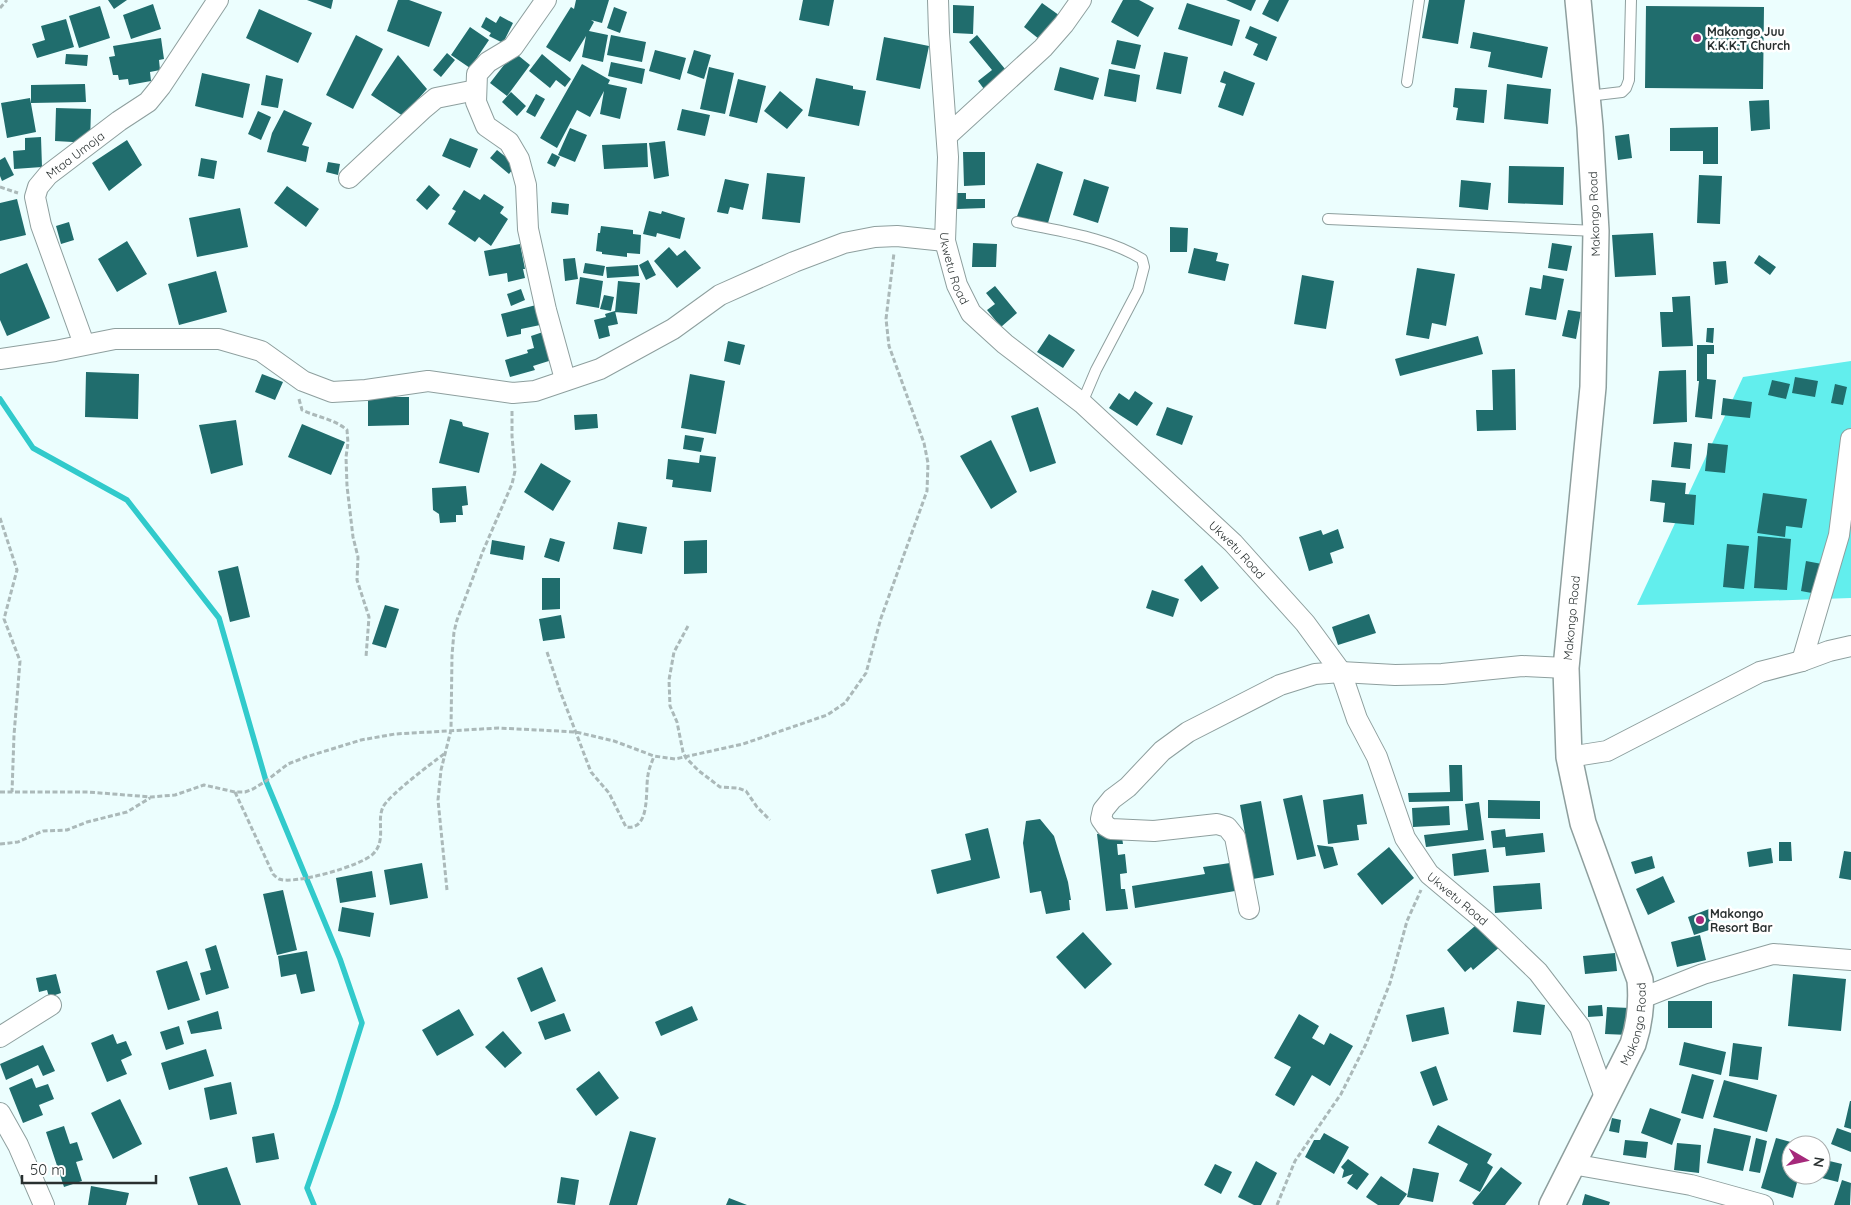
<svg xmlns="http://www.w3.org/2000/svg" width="1851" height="1205" font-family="Quicksand,sans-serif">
<rect width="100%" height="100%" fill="#ecfefe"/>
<path fill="#62eeed" d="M1851,361v237l-214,7 106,-228z"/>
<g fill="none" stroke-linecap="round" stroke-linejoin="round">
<path stroke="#31cacb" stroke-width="5.5" d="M0,399l33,49 94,52 92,118 47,163 74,178 22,64 -26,83 -29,82 7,17"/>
</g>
<path fill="#206d6d" d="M108,0h19l-13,9z
M307,0h26l-2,9z
M398,0h11l33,12 -13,35 -42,-16z
M576,0h33l-7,23 -11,-3 3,2 -5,9 19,4 -5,27 -21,-5 4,-21 -16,26 -24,-15 25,-40 3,2z
M803,0h31l-5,26 -30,-6z
M1123,0h16l15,8 -16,29 -27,-15z
M1226,0h30l-5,11z
M1269,0h20l-11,22 -16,-8z
M1429,0h36l-7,44 -36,-6z
M1042,3l21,15 -19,25 -20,-16z
M1187,3l53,17 -8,26 -54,-17z
M153,4l8,25 -30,10 -8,-24z
M953,5l21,1 -1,28 -20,-1z
M100,6l10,32 -31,10 -10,-32z
M1646,6l118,1 -1,82 -118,-1z
M614,7l13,5 -7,21 -13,-5z
M259,9l53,24 -14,30 -52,-25z
M500,16l13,7 -10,20 -14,-7 2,-3 -10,-6 5,-10 10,6z
M66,19l8,28 -37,11 -5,-14 13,-4 -4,-14z
M1250,26l27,11 -10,24 -14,-6 5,-11 -13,-6z
M470,27l19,13 -19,28 -19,-13z
M1473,32l75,15 -6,31 -54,-11 3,-15 -21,-4z
M356,35l27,14 -30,60 -27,-14z
M611,35l35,7 -4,20 -35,-7z
M977,35l33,40 -23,18 -9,-12 14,-11 -23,-28z
M884,37l45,9 -9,43 -44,-9z
M161,38l3,21 -5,1 1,10 -10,2 1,9 -22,4 -1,-6 -9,1 -1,-5h-5l-4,-18 6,-1 -2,-10z
M1117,40l24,5 -6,24 -24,-5z
M655,50l31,8 -6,22 -31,-9z
M694,50l17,5 -7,24 -17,-6z
M514,52l16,13 -23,31 -17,-13z
M1164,52l24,5 -7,37 -25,-5z
M447,53l8,7 -14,17 -8,-7z
M66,54l22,1 -1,11 -22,-2z
M542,54l29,25 -6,8 -9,-7 -6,8 -21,-17z
M398,55l29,34 -24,27 -32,-21z
M611,62l34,7 -3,15 -34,-8z
M582,64l28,16 -2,4 19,4 -7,31 -20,-5 4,-23 -14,26 -13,-7 -20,38 -17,-10z
M709,67l25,6 -9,41 -25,-5z
M1060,67l39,11 -6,22 -39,-10z
M1109,69l31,6 -4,27 -32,-6z
M1224,71l31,12 -12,33 -25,-9 8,-23 -6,-2z
M202,73l48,11 -7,34 -48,-12z
M266,75l17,4 -5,29 -17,-3z
M816,78l37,8v3l13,2 -7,35 -51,-10z
M738,79l28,7 -9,37 -28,-7z
M85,84l1,18 -55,1v-18z
M1507,84l44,5 -3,35 -44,-5z
M1455,88l32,2 -3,33 -28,-3 2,-12 -5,-1z
M780,91l23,19 -16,19 -23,-18z
M511,92l15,14 -9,10 -15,-14z
M536,94l9,5 -10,18 -9,-5z
M30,98l6,34 -29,6 -6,-35z
M1769,100l1,29 -19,2 -2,-30z
M56,108l35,1 -1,34 -35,-2z
M682,109l28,6 -5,21 -28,-6z
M284,110l28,13 -10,22 7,2 -3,15 -39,-10 5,-19z
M258,111l13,6 -10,23 -13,-6z
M1718,127v37h-15v-13h-33v-23z
M570,128l17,7 -12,27 -17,-7z
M1629,134l3,24 -14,2 -3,-24z
M41,137l1,30 -28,2 -1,-18 12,-1v-12z
M450,138l28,11 -8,19 -28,-12z
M127,140l15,25 -33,26 -17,-28z
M665,141l4,35 -15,3 -5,-36z
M647,143l1,24 -44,2 -2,-24z
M497,150l19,15 -7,9 -19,-16z
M963,152h22v33l-21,1z
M552,153l8,4 -5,10 -8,-4z
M5,157l9,18 -12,6 -2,-5v-16z
M201,158l16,3 -3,18 -16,-3z
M328,162l12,2 -2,11 -12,-3z
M1037,163l26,9 -15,51 -32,-4z
M1509,166l55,1 -1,38 -55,-2z
M767,173l38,4 -5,46 -38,-4z
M1699,175l23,1 -2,48 -23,-1z
M725,179l24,5 -6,26 -13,-3 -2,7 -11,-2z
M1084,179l25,8 -11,36 -25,-8z
M1461,180l30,3 -3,27 -29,-3z
M429,185l11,10 -13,15 -11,-10z
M287,186l32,23 -13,18 -32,-24z
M464,190l16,10 4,-6 20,13 -4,6 8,6 -17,27 -12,-9 -4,5 -27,-18 8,-13 -4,-2z
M956,193h10v6h19v9l-28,1z
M17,199l9,36 -26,6v-38z
M552,202l17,2 -1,11 -17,-2z
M240,208l8,39 -51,10 -8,-39z
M649,211l12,3 1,-3 23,7 -5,21 -23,-6 -1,4 -13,-3z
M69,222l5,18 -13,4 -5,-18z
M601,226l32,4v4l8,1 -1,19 -13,-1v4l-25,-3v-2l-6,-1 2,-18h2z
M1170,227l18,1 -1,24h-17z
M1653,233l3,42 -41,2 -3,-42z
M127,241l20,33 -30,18 -19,-33z
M973,243l24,1 -1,23h-24z
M1552,243l20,3 -5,25 -19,-3z
M520,244l5,25h-2l2,9 -17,4 -1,-9 -18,3 -5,-25z
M669,247l8,9 8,-6 16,18 -24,20 -23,-27z
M1194,248l24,5 -2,8 13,3 -4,17 -37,-8z
M1759,255l17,12 -6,8 -16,-12z
M575,258l3,21 -13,2 -2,-22z
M648,260l8,15 -10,5 -7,-15z
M1726,261l2,22 -13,2 -2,-23z
M27,263l23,55 -43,18 -7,-16v-46z
M585,263l20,3 -2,10 -20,-3z
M638,265l1,11 -32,2 -1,-11z
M1417,268l38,6 -9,52 -14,-3 -3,16 -23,-4z
M216,271l11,41 -48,13 -11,-41z
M1302,275l32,6 -8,48 -32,-5z
M1543,275l21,4 -8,41 -31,-5 5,-28 11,2z
M580,277l23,4 -4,27 -23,-4z
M618,281l22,2 -3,31 -22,-2z
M995,286l22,27 -16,14 -14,-17 8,-6 -9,-11z
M521,289l4,11 -14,6 -4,-12z
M604,295l10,2 -3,14 -11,-2z
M1690,296l3,50 -31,1 -2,-35h13l-1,-15z
M540,304l5,20 -24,5v5l-14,3 -6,-23z
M1568,310l13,2 -5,27 -14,-3z
M615,311l3,13 -10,2 2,10 -11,3 -5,-19 12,-3 -1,-3z
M1707,328h7l-1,15 -7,-1z
M543,332l9,28 -19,6 2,4 -25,7 -5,-17 23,-7 -1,-3 7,-2 -3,-12z
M1049,334l26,16 -12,18 -26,-16z
M1478,336l5,18 -83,22 -5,-17z
M728,341l17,4 -5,20 -16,-4z
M1697,345h17v9h-7v25l9,1 -4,39 -17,-2 4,-36h-2z
M1515,369l1,61 -39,1 -1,-21h17l-1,-40z
M1686,370l1,52 -34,2 6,-53z
M86,372l53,2 -1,45 -53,-2z
M262,374l21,8 -8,18 -20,-8z
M690,374l35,7 -9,53 -35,-6z
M1795,377l23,4 -3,16 -23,-4z
M1772,380l18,4 -4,15 -18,-4z
M1835,384l12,3 -4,18 -12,-2z
M1135,391l18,12 -16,23 -28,-18 10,-15 10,7z
M368,397h41v28l-41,1z
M1723,398l29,4 -2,16 -29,-3z
M1038,407l18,56 -26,9 -19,-56z
M1167,407l26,9 -11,29 -26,-10z
M597,414l1,14 -23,2 -1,-15z
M450,419l12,3 1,4 26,7 -10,40 -40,-10z
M236,420l7,45 -32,9 -12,-49z
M302,424l43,18 -14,33 -43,-18z
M685,435l19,3 -3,14 -18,-3z
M991,440l26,52 -26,17 -31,-53z
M1674,442l18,2 -2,25 -19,-2z
M1708,443l20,2 -3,28 -20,-2z
M700,455l16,2 -5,35 -39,-5 1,-7 -7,-1 2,-20 31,4z
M541,463l30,18 -18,30 -29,-19z
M1652,480l34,3 -1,11 11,1 -2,30 -31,-3 2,-19 -15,-2z
M466,486l2,19 -6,1 1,9h-7v7l-16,1 -1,-9 -6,-4 -1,-22z
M1763,493l44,6 -5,29 -16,-2 -1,11 -28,-4z
M618,522l29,5 -5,27 -29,-5z
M1338,529l6,19 -14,5 3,10 -24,8 -10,-34 22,-7 2,5z
M1758,536l33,3 -4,51 -33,-2z
M550,538l15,4 -6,20 -15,-5z
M492,540l33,6 -2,14 -33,-6z
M707,540v33l-23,1v-33z
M1727,544l22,2 -5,43 -21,-2z
M1806,561l16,3 -5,30 -16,-3z
M1202,565l17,23 -18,14 -17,-22z
M238,566l12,51 -20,5 -12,-51z
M542,578h18v31l-18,1z
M1152,590l27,9 -6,18 -27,-9z
M385,605l14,4 -13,39 -14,-4z
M1369,614l7,19 -38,12 -6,-18z
M561,615l4,23 -22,3 -4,-22z
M1449,765h13l1,36 -54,1 -1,-9 42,-1z
M1363,794l4,30 -10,1 2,15 -31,4 -5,-44z
M1302,795l14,61 -19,4 -14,-61z
M1488,800l52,1v18l-52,-1z
M1261,801l13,74 -21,4 -13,-74z
M1479,802l5,38 -58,7 -2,-12 44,-5 -3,-26z
M1449,806l1,19 -37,2 -1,-19z
M1040,819l14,17 14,46 3,18h-2l1,10 -24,4 -5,-23 -11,2 -7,-50 3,-22z
M988,828l12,50 -63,16 -6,-24 40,-10 -6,-26z
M1505,829l1,8 37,-4 2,19 -39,4 -1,-9 -12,1 -2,-17z
M1121,831l2,13h-6l1,11 7,-1 2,19 -7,1 1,15h4l3,20 -22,2 -9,-77z
M1779,842h12l1,19h-13z
M1317,845l16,2 5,18 -14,4z
M1389,847l25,31 -32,27 -25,-31z
M1771,848l2,15 -24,4 -2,-15z
M1486,849l3,23 -35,4 -2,-22z
M1844,851l7,1v28l-12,-2z
M1652,856l3,12 -20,6 -4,-12z
M422,863l6,35 -38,7 -6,-35z
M1230,863l5,28 -100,17 -3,-22 73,-12 -2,-7z
M372,871l4,26 -36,6 -4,-25z
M1663,876l12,26 -27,13 -12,-26z
M1540,883l2,26 -47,4 -2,-27z
M283,890l14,60 -20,5 -14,-61z
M342,907l32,6 -4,24 -32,-6z
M1709,909l6,19 -21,7 -6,-18z
M1482,920l20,25 -29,25 -2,-3 -6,5 -18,-22z
M1083,932l29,32 -27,25 -29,-32z
M1700,935l6,25 -29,7 -6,-25z
M216,945l13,43 -23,7 -6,-22 11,-3 -6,-21z
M307,951l8,40 -14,3 -5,-20 -15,3 -3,-21z
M1615,953l2,18 -32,3 -2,-18z
M187,961l13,39 -32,10 -12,-39z
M542,967l14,34 -25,11 -14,-34z
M56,974l5,19 -12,4 -2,-7 -8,2 -3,-14z
M1793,974l53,5 -5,52 -53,-5z
M1517,1001l28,4 -4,30 -28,-3z
M1668,1001h44v27h-44z
M1602,1005l1,11 -15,1v-11z
M692,1006l6,14 -37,16 -6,-14z
M1444,1007l5,27 -37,8 -6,-27z
M1607,1007l23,1 -1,27 -24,-1z
M459,1009l15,26 -37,21 -15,-26z
M218,1011l4,18 -31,5 -4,-13z
M564,1013l7,18 -26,9 -7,-18z
M1299,1014l20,12 -7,12 12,7 6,-12 23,13 -23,40 -18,-11 -18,31 -19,-11 16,-28 -17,-9z
M179,1026l5,18 -18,6 -6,-18z
M503,1031l19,22 -17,15 -20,-21z
M113,1034l4,10 9,-3 6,14 -11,5 6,14 -20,8 -16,-39z
M1684,1042l42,10 -5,23 -42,-10z
M1733,1043l29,4 -4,33 -29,-4z
M43,1045l12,26 -12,5 -5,-11 -32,15 -6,-16z
M206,1049l8,27 -45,14 -8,-27z
M1436,1066l12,34 -15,6 -13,-34z
M599,1071l20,27 -23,18 -20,-27z
M1692,1074l22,6 -11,39 -22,-6z
M32,1078l4,10 12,-4 6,15 -15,6 4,10 -20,8 -14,-35z
M1724,1080l53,15 -10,37 -54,-15z
M231,1082l6,32 -27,6 -6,-32z
M120,1099l22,45 -29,15 -22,-46z
M1850,1101h1v28l-7,-2z
M1650,1108l31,11 -9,26 -31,-12z
M1612,1118l9,2 -2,13 -10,-2z
M1438,1125l54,29 -5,9 6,4 -13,25 -21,-11 9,-17 -40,-21z
M64,1126l6,18 7,-2 6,18 -7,2 6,19 -18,6 -18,-55z
M1714,1128l37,8 -8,35 -36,-8z
M1837,1128l14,5v19l-20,-8z
M630,1131l26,7 -19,67h-28z
M274,1133l5,26 -23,4 -4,-26z
M1324,1133l25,14 -15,27 -29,-17 9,-17h6z
M1756,1138l11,3 -7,32 -11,-2z
M1776,1138l22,6 -7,1v30h8l-6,23 -32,-10z
M1625,1140l23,2 -2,16 -23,-3z
M1677,1143l24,2 -2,28 -25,-3z
M1348,1159l21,15 -12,16 -10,-7 6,-9 -11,4 2,-8 -3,-3z
M1821,1159l21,5 -4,18 -24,-6 7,-1z
M1256,1161l21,12 -16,32h-7l-16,-8z
M1215,1164l17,8 -11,22 -17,-9z
M227,1167l14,38h-43l-9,-28z
M1501,1167l21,16 -17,22h-31l-2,-2z
M1413,1168l26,5 -6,29 -26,-5z
M1381,1176l26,18 -8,11h-21l-12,-8z
M561,1177l18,3 -4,25 -18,-2z
M1842,1180l9,3 -1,22h-16z
M91,1186l38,7 -3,12h-38z
M1585,1194l25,8 -1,3h-27z
M729,1198l18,7h-21z"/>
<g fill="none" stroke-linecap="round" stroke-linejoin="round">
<defs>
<path id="service" d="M1407,82l12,-82
M1588,96l34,-4 4,-4 3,-8 2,-80
M1328,219l268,12
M1017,222c40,9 90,15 125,37l2,8 -6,23 -42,80 -14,33"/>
<g id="minor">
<path d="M546,0l-33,47 -25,15 -11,12 -1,28 10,24 23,16 10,17 7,26 2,44 18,81 19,69"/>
<path id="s1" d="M938,0l1,33 9,124 -3,84 12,44 14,28 34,31 77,59 151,140 72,80 36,49 16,47 20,38 28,81 24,36 56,47 53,51 42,55 26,73"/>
<path d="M947,136l96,-88 21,-24 17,-24"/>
<path d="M349,178l75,-70 12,-10 40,-8"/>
<path id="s2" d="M84,344l-43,-119 -6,-28 3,-10 10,-12 71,-54 29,-19 13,-16 57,-86"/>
<path d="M0,359l55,-8 60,-12h104l42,12 42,30 29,11 34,-2 62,-9 85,12 22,-2 65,-22 73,-40 47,-34 74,-33 50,-19 31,-6 22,-1 48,5"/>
<path d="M1802,661l37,-126 12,-96"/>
<path d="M1569,757l38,-6 153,-79 42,-11 27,-10 22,-5"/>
<path d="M1249,909l-14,-72 -8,-10 -10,-3 -63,7 -43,-2 -5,-3 -5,-7 2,-9 9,-11 16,-12 34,-36 26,-19 92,-47 35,-11 26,-2 54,3 47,-1 80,-8 44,2"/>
<path d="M1642,998l61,-24 70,-20 78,6"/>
<path d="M0,1037l51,-32"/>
<path d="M0,1113l18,32 26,60"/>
<path d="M1572,1164l119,21 72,20"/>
</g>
<g id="tertiary">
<path id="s3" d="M1552,1205l81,-161c7,-21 9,-42 7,-64l-57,-157 -14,-66 -3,-89 27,-281 3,-156 -6,-104 -12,-127"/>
</g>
</defs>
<use href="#service" stroke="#8e9f9e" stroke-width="12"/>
<use href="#minor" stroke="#8e9f9e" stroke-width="22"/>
<use href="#tertiary" stroke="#8e9f9e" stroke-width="28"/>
<path stroke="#abb9b9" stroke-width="3" stroke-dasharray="5 2.5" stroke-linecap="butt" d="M0,8l7,-8
M0,187l18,6
M299,399l3,11c15,7 32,9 45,20l1,13 -2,14 1,29 6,51 5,20 -1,23 12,37 -3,40
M0,518l17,52 -13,49 16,42 -6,74 -2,57
M688,626l-14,26 -5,28 1,26 7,16 6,30 3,6 13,13 21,16 18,1 8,3 11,16 13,13
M547,652l13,39 31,81 18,21 17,34c25,4 19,-37 22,-52 1,-7 4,-13 6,-19
M0,792h88l63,5 24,-2 29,-10 31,7h10l8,-3 13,-8 22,-17 18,-7 55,-17 34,-6 104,-6 77,4 38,9 40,15 21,3 68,-15 84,-29 18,-12 21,-30 15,-55 46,-127 1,-28 -4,-20 -35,-97 -3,-27 8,-66
M235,792l38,82c2,2 4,4 6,5 15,6 82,-13 94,-25 14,-14 3,-32 10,-47 6,-12 49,-44 61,-53
M0,844l18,-2 25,-11 24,-1 20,-8 40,-10 23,-14
M447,890l-9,-90 3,-30 10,-40 1,-75 2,-23 3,-12 26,-69 29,-67 3,-13 -3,-35v-25
M1277,1205l18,-44 46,-67 25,-50 24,-61 17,-62 14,-31"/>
<use href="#service" stroke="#fff" stroke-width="10"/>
<use href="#minor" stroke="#fff" stroke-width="20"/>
<use href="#tertiary" stroke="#fff" stroke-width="25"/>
</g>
<g fill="#a5297b" stroke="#fff" stroke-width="2">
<circle cx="1697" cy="38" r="5"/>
<circle cx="1700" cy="920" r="5"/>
</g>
<g text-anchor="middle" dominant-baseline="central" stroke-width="5" stroke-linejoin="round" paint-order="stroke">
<g font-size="12" font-weight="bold" fill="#293030" stroke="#fff" text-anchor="start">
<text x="1707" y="31">Makongo Juu<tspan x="1707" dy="14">K.K.K.T Church</tspan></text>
<text x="1710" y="913">Makongo<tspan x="1710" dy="14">Resort Bar</tspan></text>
</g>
<g font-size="12" fill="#293030" stroke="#fff">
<text stroke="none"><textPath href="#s2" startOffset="215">Mtaa Umoja</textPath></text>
<text transform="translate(1594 214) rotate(-92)">Makongo Road</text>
<text stroke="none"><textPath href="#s1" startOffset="270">Ukwetu Road</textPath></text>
<text stroke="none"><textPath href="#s1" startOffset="675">Ukwetu Road</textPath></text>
<text stroke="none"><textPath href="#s3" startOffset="619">Makongo Road</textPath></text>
<text stroke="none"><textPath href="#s1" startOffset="1095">Ukwetu Road</textPath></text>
<text stroke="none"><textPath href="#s3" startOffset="200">Makongo Road</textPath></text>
</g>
</g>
<g transform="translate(1806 1160) rotate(99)"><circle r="24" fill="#ffffff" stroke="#a9acac"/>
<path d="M0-4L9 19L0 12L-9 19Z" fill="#a5297b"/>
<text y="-8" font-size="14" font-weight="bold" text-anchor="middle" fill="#293030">N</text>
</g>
<path d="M22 1175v8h134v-8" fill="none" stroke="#293030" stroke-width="2.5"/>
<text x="30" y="1175" font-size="15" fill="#293030" stroke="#ffffff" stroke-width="4" paint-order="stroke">50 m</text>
</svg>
